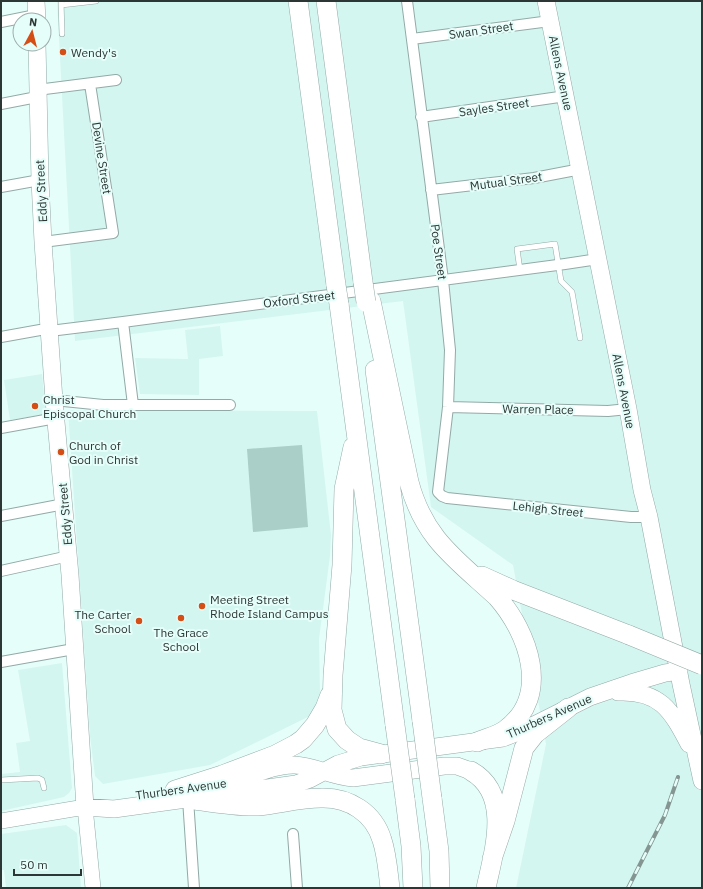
<svg xmlns="http://www.w3.org/2000/svg" width="703" height="889" font-family="'IBM Plex Sans',sans-serif">
<rect width="100%" height="100%" fill="#e6fefa"/>
<path fill="#d4f6f0" d="M57,1h645v887h-186l30,-144 -33,-179 -82,-58 -28,-206 -328,40z
M220,326l3,30 -24,3v36l-59,-1 -5,-36 53,1 -3,-29z
M42,374l4,40 -36,6 -6,-40z
M68,410l249,1 14,124 -1,21 -11,83 1,54 -4,20 -106,52 -107,19 -8,-8 -5,-40z
M62,663l10,125 -3,5 -5,4 -63,14v-37l19,-2 -4,-29 14,-2 -12,-71z
M66,825l11,8 4,55h-75l-2,-18h-3v-36z"/>
<path fill="#aacec8" d="M302,445l6,82 -55,5 -6,-83z"/>
<g fill="none" stroke-linecap="round" stroke-linejoin="round">
<defs>
<path id="service" d="M61,1l1,33
M61,5l35,-4
M520,270l-3,-21 38,-5 6,37 11,11 8,46
M1,780l37,-2 4,2 2,8"/>
<path id="minor" d="M407,1l36,279 7,70 -2,57 -10,85 4,4 5,2 184,19h18
M1,22l35,-7
M412,39l138,-18
M37,90l79,-10
M1,104l36,-7
M421,117l145,-21
M1,187l39,-7
M431,190l103,-12 47,-9
M43,242l70,-9 -23,-149
M123,322l10,83
M1,337l39,-7h18l65,-8 442,-58 33,-5
M54,400l49,5h127
M448,407l160,4 20,-2
M1,428l55,-10
M1,516l63,-12
M1,571l68,-15
M1,662l73,-13
M188,799l6,89
M293,834l4,54"/>
<path id="secondary" d="M1,821l84,-14 8,81"/>
<path id="primary" d="M36,1l1,19
M546,1l82,408 14,81 7,27 32,167 21,97
M37,44l3,136 3,62 11,158 16,175 15,232
M618,692c42,-2 53,18 71,52
M221,785c23,-5 51,-21 74,-20 20,1 38,12 58,13l91,-12h13l14,5
M85,807l29,2 182,-25 14,-5 28,-15 23,-7 142,-19 25,-10 62,-31 41,-14 34,-10 14,-2"/>
<path id="motorway" d="M298,1l38,284
M326,1l37,281
M371,301l38,181c15,57 47,77 88,115 31,35 55,99 8,133 -8,6 -19,8 -28,12
M339,304l56,421
M375,370l47,351
M353,447l-9,42 -2,76 -9,110 -1,35 5,19 10,11 12,8 22,6
M482,576l31,14 116,45
M471,771c41,23 23,80 15,117
M175,790l47,-15 53,-20 21,-11 7,-5 12,-14 10,-17 5,-13
M432,798l7,53 1,37
M188,799c22,3 47,8 70,7 21,-2 42,-8 63,-8 28,-1 53,15 61,42 5,15 6,32 8,48
M405,799l6,47 2,42
M492,859l13,-38 19,-73 11,-14 33,-26"/>
</defs>
<use href="#service" stroke="#92aaa6" stroke-width="6"/>
<use href="#minor" stroke="#92aaa6" stroke-width="12"/>
<use href="#secondary" stroke="#92aaa6" stroke-width="16"/>
<use href="#primary" stroke="#92aaa6" stroke-width="18"/>
<use href="#motorway" stroke="#92aaa6" stroke-width="20"/>
<use href="#service" stroke="#fff" stroke-width="5"/>
<use href="#minor" stroke="#fff" stroke-width="10"/>
<use href="#secondary" stroke="#fff" stroke-width="15"/>
<use href="#primary" stroke="#fff" stroke-width="17"/>
<use href="#motorway" stroke="#fff" stroke-width="19"/>
<defs>
<path id="rail" d="M628,888l37,-73 13,-38"/>
</defs>
<use href="#rail" stroke="#849592" stroke-width="4"/>
<use href="#rail" stroke="#e6fefa" stroke-width="2.5" stroke-dasharray="8" stroke-linecap="butt"/>
<defs>
<path id="motorway-bridge" d="M363,282l3,20
M336,285l3,19
M629,635l73,30
M422,721l10,77
M395,725l10,74"/>
</defs>
<use href="#motorway-bridge" stroke="#92aaa6" stroke-width="20" stroke-linecap="butt"/>
<use href="#motorway-bridge" stroke="#fff" stroke-width="19"/>
</g>
<g fill="#d44e16" stroke="#e6fefa" stroke-width="1.5">
<circle cx="63" cy="52" r="4"/>
<circle cx="35" cy="406" r="4"/>
<circle cx="61" cy="452" r="4"/>
<circle cx="202" cy="606" r="4"/>
<circle cx="181" cy="618" r="4"/>
<circle cx="139" cy="621" r="4"/>
</g>
<g text-anchor="middle" dominant-baseline="central" stroke-width="4" stroke-linejoin="round" paint-order="stroke">
<g font-size="12" fill="#2c3634" stroke="#e6fefa">
<text transform="translate(481 30) rotate(-8)">Swan Street</text>
<text transform="translate(561 73) rotate(78)">Allens Avenue</text>
<text transform="translate(494 107) rotate(-8)">Sayles Street</text>
<text transform="translate(102 158) rotate(81)">Devine Street</text>
<text transform="translate(506 181) rotate(-8)">Mutual Street</text>
<text transform="translate(41 191) rotate(-93)">Eddy Street</text>
<text transform="translate(439 252) rotate(82)">Poe Street</text>
<text transform="translate(299 299) rotate(-7)">Oxford Street</text>
<text transform="translate(624 391) rotate(79)">Allens Avenue</text>
<text transform="translate(538 409) rotate(1)">Warren Place</text>
<text transform="translate(548 509) rotate(6)">Lehigh Street</text>
<text transform="translate(65 514) rotate(-95)">Eddy Street</text>
<text transform="translate(549 716) rotate(-24)">Thurbers Avenue</text>
<text transform="translate(181 789) rotate(-8)">Thurbers Avenue</text>
</g>
<g font-size="12" fill="#2c3634" stroke="#e6fefa" text-anchor="start">
<text x="71" y="52">Wendy's</text>
<text x="43" y="399">Christ<tspan x="43" dy="14">Episcopal Church</tspan></text>
<text x="69" y="445">Church of<tspan x="69" dy="14">God in Christ</tspan></text>
<text x="210" y="599">Meeting Street<tspan x="210" dy="14">Rhode Island Campus</tspan></text>
<text x="131" y="614" text-anchor="end">The Carter<tspan x="131" dy="14">School</tspan></text>
<text x="181" y="632" text-anchor="middle">The Grace<tspan x="181" dy="14">School</tspan></text>
</g>
</g>
<rect width="703" height="889" fill="none" stroke="#2c3634" stroke-width="4"/>
<g transform="translate(32 32) rotate(7)"><circle r="19" fill="#e6fefa" stroke="#9caeab"/>
<path d="M0-3L7 15L0 10L-7 15Z" fill="#d44e16"/>
<text y="-6" font-size="11" font-weight="bold" text-anchor="middle" fill="#2c3634">N</text>
</g>
<path d="M14 869v6h67v-6" fill="none" stroke="#2c3634" stroke-width="2"/>
<text x="20" y="869" font-size="12" fill="#2c3634" stroke="#e6fefa" stroke-width="3" paint-order="stroke">50 m</text>
</svg>
